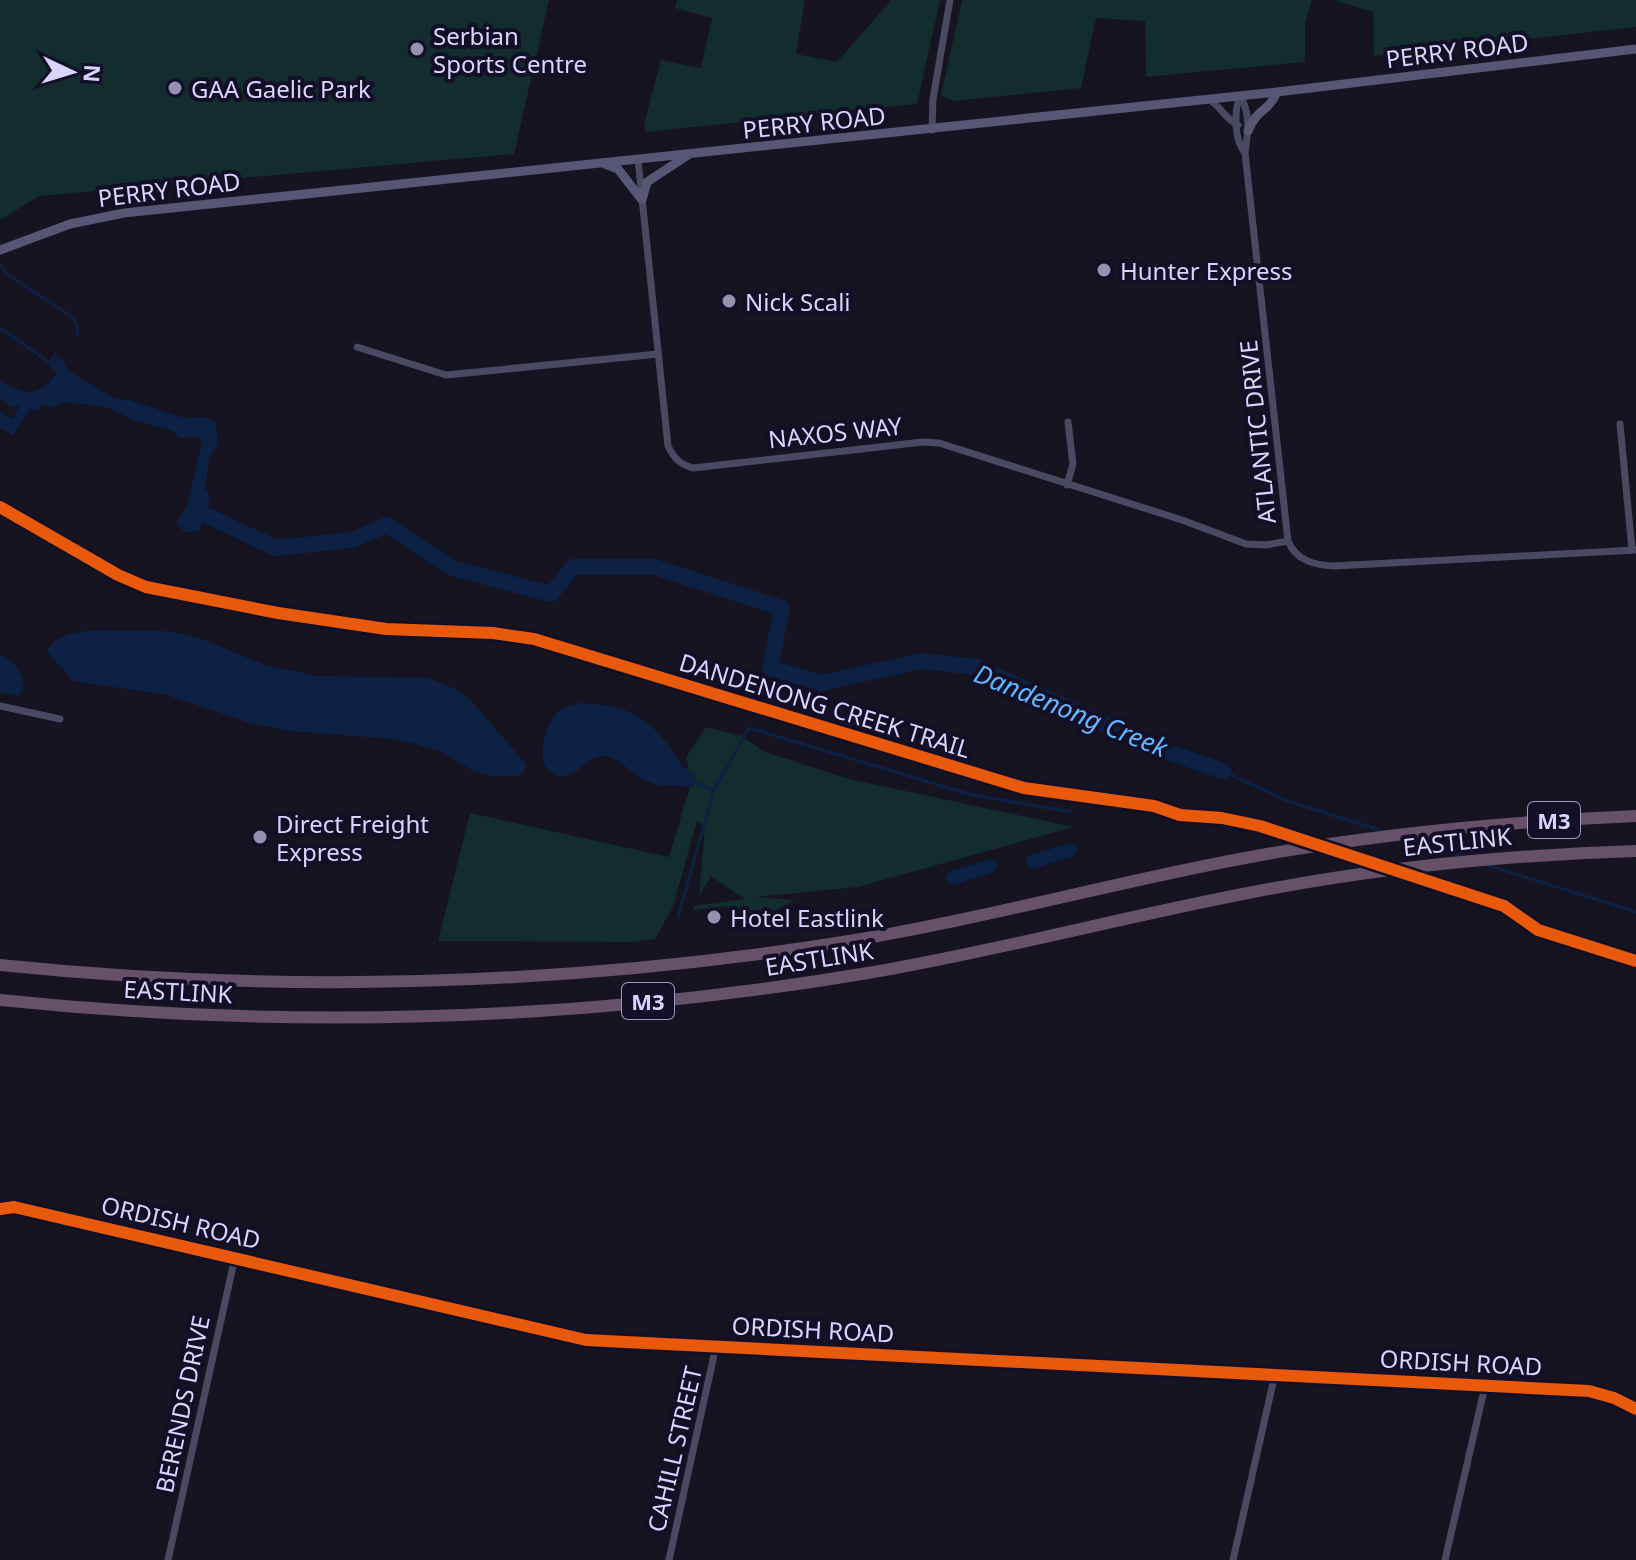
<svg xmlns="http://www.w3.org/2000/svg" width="1636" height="1560" font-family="'Noto Sans',sans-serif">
<rect width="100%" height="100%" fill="#161421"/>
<path fill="#132c2d" d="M0,0h549l-35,154 -475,42 -39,24z
M677,0h128l-9,54 41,8 54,-62h49l-23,104 -272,28 -1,-7 17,-65 40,8 11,-50 -37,-10z
M962,0h350l-7,23v39l-159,15 -1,-56 -49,-3 -15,70 -128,13 -12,-6z
M1333,0h303v27l-262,29 -1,-44z
M706,727l35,9 24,16 84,27 225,48 -216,60 -101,10 38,3 -36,19 -29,-1 -3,-12 -33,4 -1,-4 51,-7 -33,-23 -12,20 6,-70 -8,-5 -24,86 -18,32 -23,3 -194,-1 32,-128 199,44 22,-73 -5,-27z"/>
<path fill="#0d2144" d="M58,357l7,6 2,7 49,29 13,1 56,18 22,-1 9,6 2,22 -9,13 -4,30 4,16 -10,27 -14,1 -9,-9 11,-17 14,-60 1,-5 -5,-4 -17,1 -8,-7 -39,-11 -27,-13 -43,-5 -10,6 -11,-3 -4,6 -11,-4 3,3 -17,25 -13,-7v-17l12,8 8,-14 -10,3 -10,-10v-17c28,14 37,18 57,-8l-8,-7z
M93,630l69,1 22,3 23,7 58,24 53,11 111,2 29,12 15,13 54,62 -4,8 -6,3h-27l-17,-5 -31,-19 -30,-9 -19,-4 -103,-8 -40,-8 -83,-28 -94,-14 -26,-30c10,-17 28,-18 46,-21z
M0,654l12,7 11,17 -1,6 2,5 -7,7 -17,-4z
M580,703c44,2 65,10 91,46 10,14 9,18 25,26l-3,12c-19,-3 -37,2 -54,-10 -12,-7 -21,-21 -37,-21 -17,0 -29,29 -49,18 -20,-10 -8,-50 5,-62 6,-6 14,-7 22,-9z
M1071,843l7,5 -3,8 -44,13 -6,-5 2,-8z
M991,859l7,5 -3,8 -43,13 -7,-5 3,-8z"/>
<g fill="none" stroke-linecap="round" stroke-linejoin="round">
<path stroke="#0d2144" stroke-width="3" d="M0,264l6,9 68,45 4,10 -1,8
M0,328l52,36
M51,363l5,-9
M1223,771l62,29 100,32
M695,782l18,8
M1407,839l54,17
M1487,865l149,47
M678,917l36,-127 35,-62 223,67 100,17"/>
<path stroke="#0d2144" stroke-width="16" d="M201,496l-2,16 77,36 76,-8 35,-15 65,43 99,26 22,-27h81l128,41 -12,60 51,15 100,-22 56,6 188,84 58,20"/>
<path stroke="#4a4962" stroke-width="7" d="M1240,96c11,17 8,37 5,57l43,388c8,20 27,24 46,25l302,-16
M1240,96c-6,15 -6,44 5,57
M1208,99c13,7 17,20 30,26
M932,130l1,-31 17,-99
M638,160l30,286c6,12 11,18 25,22l230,-26 16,1 243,77 64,24 20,1 22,-4
M357,347l89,28 212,-21
M1620,424l12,126
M1067,485l6,-21 -5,-42
M0,706l60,13
M0,1209l14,-2 572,133 1003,51 25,7 22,11
M168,1560l67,-303
M669,1560l47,-214
M1233,1560l42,-186
M1445,1560l40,-174"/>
<path stroke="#575674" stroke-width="9" d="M1248,131c9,-23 20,-18 29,-39
M605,164l13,5 24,31
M642,200l5,-18 41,-27
M0,250l70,-26 54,-11 1153,-121 359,-43"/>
<path stroke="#67516a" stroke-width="12" d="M0,965c281,29 564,21 843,-23 129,-21 254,-55 381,-80 137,-27 273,-40 412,-46
M0,1000c288,30 582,21 868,-27 123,-21 243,-53 365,-77 132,-27 268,-41 403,-45"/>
<defs>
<path id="cycleway" d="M0,507l118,68 28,12 132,26 108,16 107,4 41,6 490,149 130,18 26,9 42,3 38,8 244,80 34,24 98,31
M0,1209l14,-2 572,133 1003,51 25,7 22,11"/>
</defs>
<use href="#cycleway" stroke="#130f26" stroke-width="17"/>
<use href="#cycleway" stroke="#e8590c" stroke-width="12"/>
</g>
<g fill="#9591b1" stroke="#130f26" stroke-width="3">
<circle cx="417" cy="49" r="8"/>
<circle cx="175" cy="88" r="8"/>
<circle cx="1104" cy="270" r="8"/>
<circle cx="729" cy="301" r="8"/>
<circle cx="260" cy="837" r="8"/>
<circle cx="714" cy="917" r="8"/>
</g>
<g text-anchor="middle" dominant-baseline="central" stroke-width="8" stroke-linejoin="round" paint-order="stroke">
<g fill="#130f26" stroke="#9e99be" stroke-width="2">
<rect x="1528" y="802" width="52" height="36" rx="6"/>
<rect x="622" y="983" width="52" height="36" rx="6"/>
</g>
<g font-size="22" font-weight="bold" fill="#d9d4ff">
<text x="1554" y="820">M3</text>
<text x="648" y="1001">M3</text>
</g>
<g font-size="24" fill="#d9d4ff" stroke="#130f26" text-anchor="start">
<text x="433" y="35">Serbian<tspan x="433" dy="28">Sports Centre</tspan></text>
<text x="191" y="88">GAA Gaelic Park</text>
<text x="1120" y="270">Hunter Express</text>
<text x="745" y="301">Nick Scali</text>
<text x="276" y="823">Direct Freight<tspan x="276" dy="28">Express</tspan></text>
<text x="730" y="917">Hotel Eastlink</text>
</g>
<g font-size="24" fill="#d9d4ff" stroke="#130f26">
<text transform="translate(1457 50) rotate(-7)">PERRY ROAD</text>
<text transform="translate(814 122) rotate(-6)">PERRY ROAD</text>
<text transform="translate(169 189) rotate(-7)">PERRY ROAD</text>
<text transform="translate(835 432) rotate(-6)">NAXOS WAY</text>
<text transform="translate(1257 432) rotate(-96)">ATLANTIC DRIVE</text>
<text transform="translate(825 705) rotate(17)">DANDENONG CREEK TRAIL</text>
<text transform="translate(1457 841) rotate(-6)">EASTLINK</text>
<text transform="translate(819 958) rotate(-9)">EASTLINK</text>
<text transform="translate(178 991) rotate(3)">EASTLINK</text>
<text transform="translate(181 1222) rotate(13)">ORDISH ROAD</text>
<text transform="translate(813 1329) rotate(3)">ORDISH ROAD</text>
<text transform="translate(1461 1362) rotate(3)">ORDISH ROAD</text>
<text transform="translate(182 1404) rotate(-78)">BERENDS DRIVE</text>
<text transform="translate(674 1449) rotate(-77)">CAHILL STREET</text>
</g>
<g font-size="26" font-style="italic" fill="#62b6ff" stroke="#130f26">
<text transform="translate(1071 710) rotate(22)">Dandenong Creek</text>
</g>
</g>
<g transform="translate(72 72) rotate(94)" stroke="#130f26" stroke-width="6" paint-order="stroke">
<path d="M0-6L14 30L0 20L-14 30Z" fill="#d9d4ff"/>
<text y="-12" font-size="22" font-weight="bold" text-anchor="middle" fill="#d9d4ff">N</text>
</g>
</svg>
